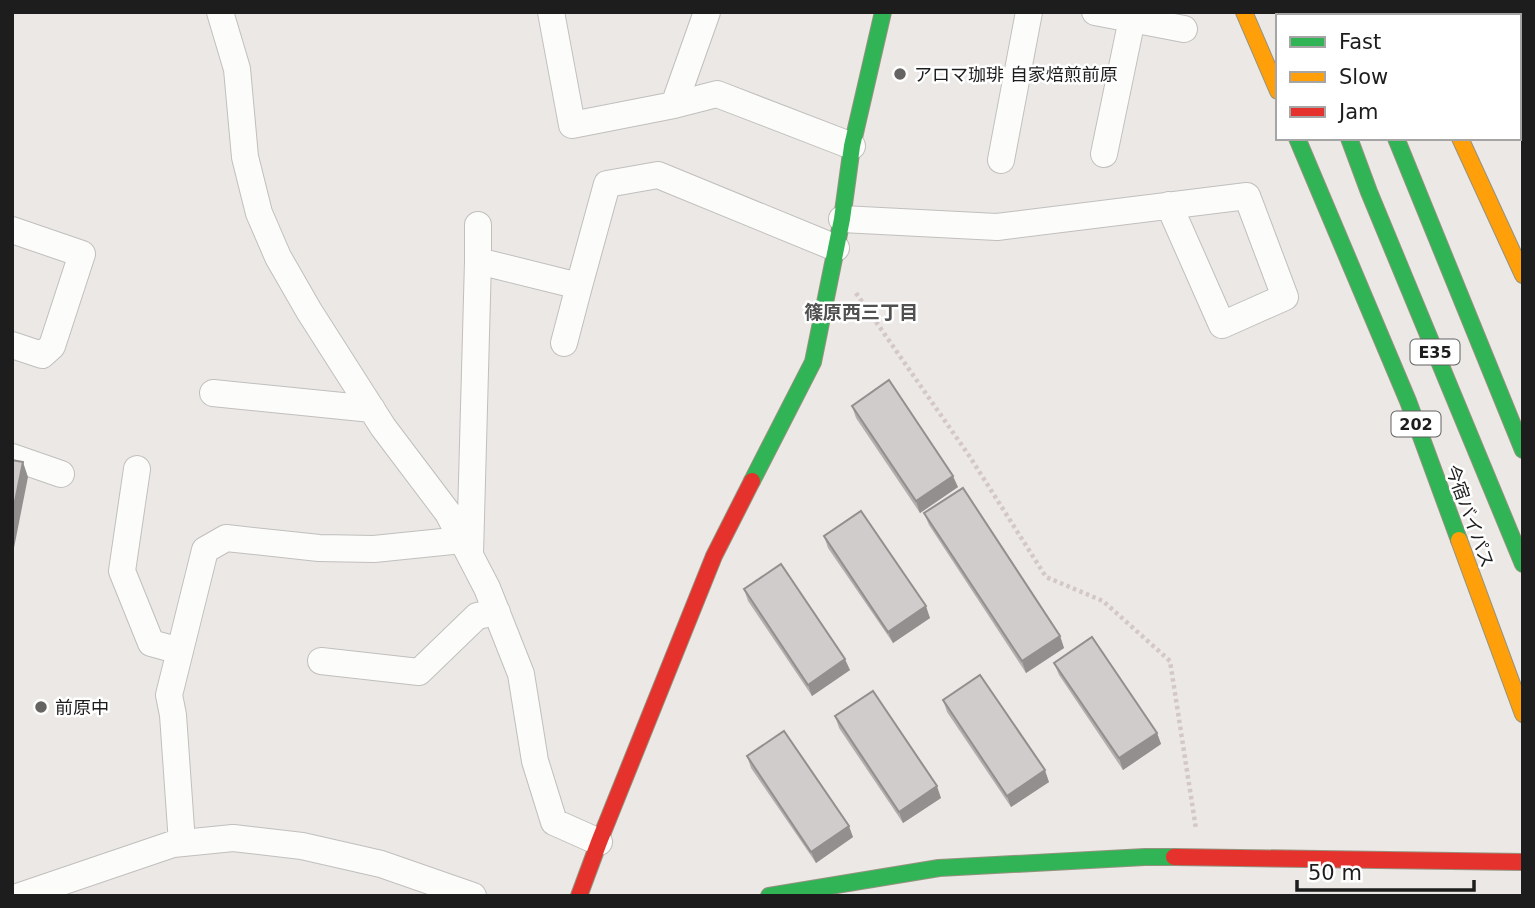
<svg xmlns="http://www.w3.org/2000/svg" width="1535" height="908" font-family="'DejaVu Sans','Noto Sans JP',sans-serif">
<rect width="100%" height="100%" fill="#ebe8e5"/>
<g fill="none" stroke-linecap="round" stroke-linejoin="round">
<defs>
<path id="street" d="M220,12l17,57 8,88 14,56 19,44 31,54 74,116 65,86 39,75 34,86 14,87 19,61 45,20
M551,12l21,113 102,-20 43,-11 135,52
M1095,12l89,17
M674,105l33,-93
M1104,154l28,-135
M1001,160l28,-148
M842,219l155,8 250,-31 38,101 -63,28 -53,-120
M478,225v36
M12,230l70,24 -30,92 -10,9 -30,-10
M564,343l15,-57
M213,393l159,16
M12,457l49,17
M137,469l-15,102 29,72 29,8
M470,554l8,-293 101,25 28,-102 51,-9 178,73
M321,661l98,11 58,-56 20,-4
M182,843l-9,-128 -4,-20 36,-145 21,-12 93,10 55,1 88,-9
M20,896l153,-52 60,-6 69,8 79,18 92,32"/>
<path id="fast" d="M1303,12l1,4
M1350,12l1,4
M1406,12l1,4
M1297,138l111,263 51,139
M1349,138l20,54 154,372
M1396,138l127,312
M752,481l61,-119 29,-143 10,-73 31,-134
M769,896l170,-28 206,-11h29"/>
<path id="slow" d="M1244,12l34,79
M1460,138l63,137
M1459,540l64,174"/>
<path id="jam" d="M1174,857l349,5
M579,896l20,-54 115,-286 38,-75"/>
</defs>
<use href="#street" stroke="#c1bfbe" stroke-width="28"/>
<use href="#fast" stroke="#94927f" stroke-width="18"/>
<use href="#slow" stroke="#94927f" stroke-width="18"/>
<use href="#jam" stroke="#94927f" stroke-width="18"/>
<path stroke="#d4c7c7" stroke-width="4.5" stroke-dasharray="3.5 3.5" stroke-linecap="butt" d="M856,293l114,164 76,120 57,24 67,60 26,168"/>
<use href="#street" stroke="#fcfcfb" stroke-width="26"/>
<use href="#fast" stroke="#30b455" stroke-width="16"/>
<use href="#slow" stroke="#ff9f0a" stroke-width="16"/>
<use href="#jam" stroke="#e5322d" stroke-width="16"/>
</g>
<path fill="#b3afaf" d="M852,406l106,81 -38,26 -64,-95z
M924,513l136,123 4,12 -38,25 -97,-148z
M824,536l106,82 -37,25 -65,-95z
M744,589l106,81 -38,26 -64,-95z
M1054,663l103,70 4,11 -38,26 -64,-95z
M943,700l106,82 -38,25 -64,-95z
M835,716l106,82 -38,25 -64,-95z
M747,756l106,81 -37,26 -65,-95z"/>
<path fill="#928f8e" d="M23,462l5,15 -16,81v-42z
M953,476l5,11 -38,26 -4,-12z
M926,606l4,12 -37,25 -5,-11z
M1060,636l4,12 -38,25 -4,-12z
M845,659l5,11 -38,26 -4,-11z
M1157,733l4,11 -38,26 -4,-12z
M1045,770l4,12 -38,25 -4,-11z
M937,786l4,12 -38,25 -4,-11z
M849,826l4,11 -37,26 -5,-11z"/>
<path fill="#d0cccb" stroke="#928f8e" stroke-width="2" d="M889,380l64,96 -37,25 -64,-95z
M12,460l11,2 -11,54z
M963,488l97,148 -38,25 -98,-148z
M861,511l65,95 -38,26 -64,-96z
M781,564l64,95 -37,26 -64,-96z
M1092,637l65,96 -38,25 -65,-95z
M980,675l65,95 -38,26 -64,-96z
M873,691l64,95 -38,26 -64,-96z
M784,731l65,95 -38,26 -64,-96z"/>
<g fill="#656463" stroke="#fff" stroke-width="2.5">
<circle cx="900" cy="74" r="7"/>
<circle cx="41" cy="707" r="7"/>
</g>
<g text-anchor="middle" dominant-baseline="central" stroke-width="5" stroke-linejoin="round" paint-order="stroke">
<g fill="#fff" stroke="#616161" stroke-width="2">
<rect x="1410.5" y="339.5" width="49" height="25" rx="5"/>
<rect x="1391.5" y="411.5" width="49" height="25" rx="5"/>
</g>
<g font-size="16" font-weight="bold" fill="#1d1d1d">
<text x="1435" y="352">E35</text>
<text x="1416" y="424">202</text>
</g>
<g font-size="18" fill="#1d1d1d" stroke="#fff" text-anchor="start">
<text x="914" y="74">アロマ珈琲 自家焙煎前原</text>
<text x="55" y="707">前原中</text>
</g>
<g font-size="18" fill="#1d1d1d" stroke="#fff">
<text transform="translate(1470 516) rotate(70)">今宿バイパス</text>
</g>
<g font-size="19" font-weight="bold" fill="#505050" stroke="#fff">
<text x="861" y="312">篠原西三丁目</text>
</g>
</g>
<rect width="1535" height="908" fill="none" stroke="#1d1d1d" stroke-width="28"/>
<rect x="1276" y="14" width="245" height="126" fill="#ffffff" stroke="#a5a5a5" stroke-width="2"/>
<rect x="1290" y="37" width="35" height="10" fill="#30b455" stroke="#a5a5a5" stroke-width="2"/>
<text x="1339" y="49" font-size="21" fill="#1d1d1d">Fast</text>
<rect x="1290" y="72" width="35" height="10" fill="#ff9f0a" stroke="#a5a5a5" stroke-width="2"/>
<text x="1339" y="84" font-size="21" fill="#1d1d1d">Slow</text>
<rect x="1290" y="107" width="35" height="10" fill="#e5322d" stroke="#a5a5a5" stroke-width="2"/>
<text x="1339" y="119" font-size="21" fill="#1d1d1d">Jam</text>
<path d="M1297 880v10h177v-10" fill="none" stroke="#1d1d1d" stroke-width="3.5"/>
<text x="1308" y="880" font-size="21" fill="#1d1d1d" stroke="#ffffff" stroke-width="5" paint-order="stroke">50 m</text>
</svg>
